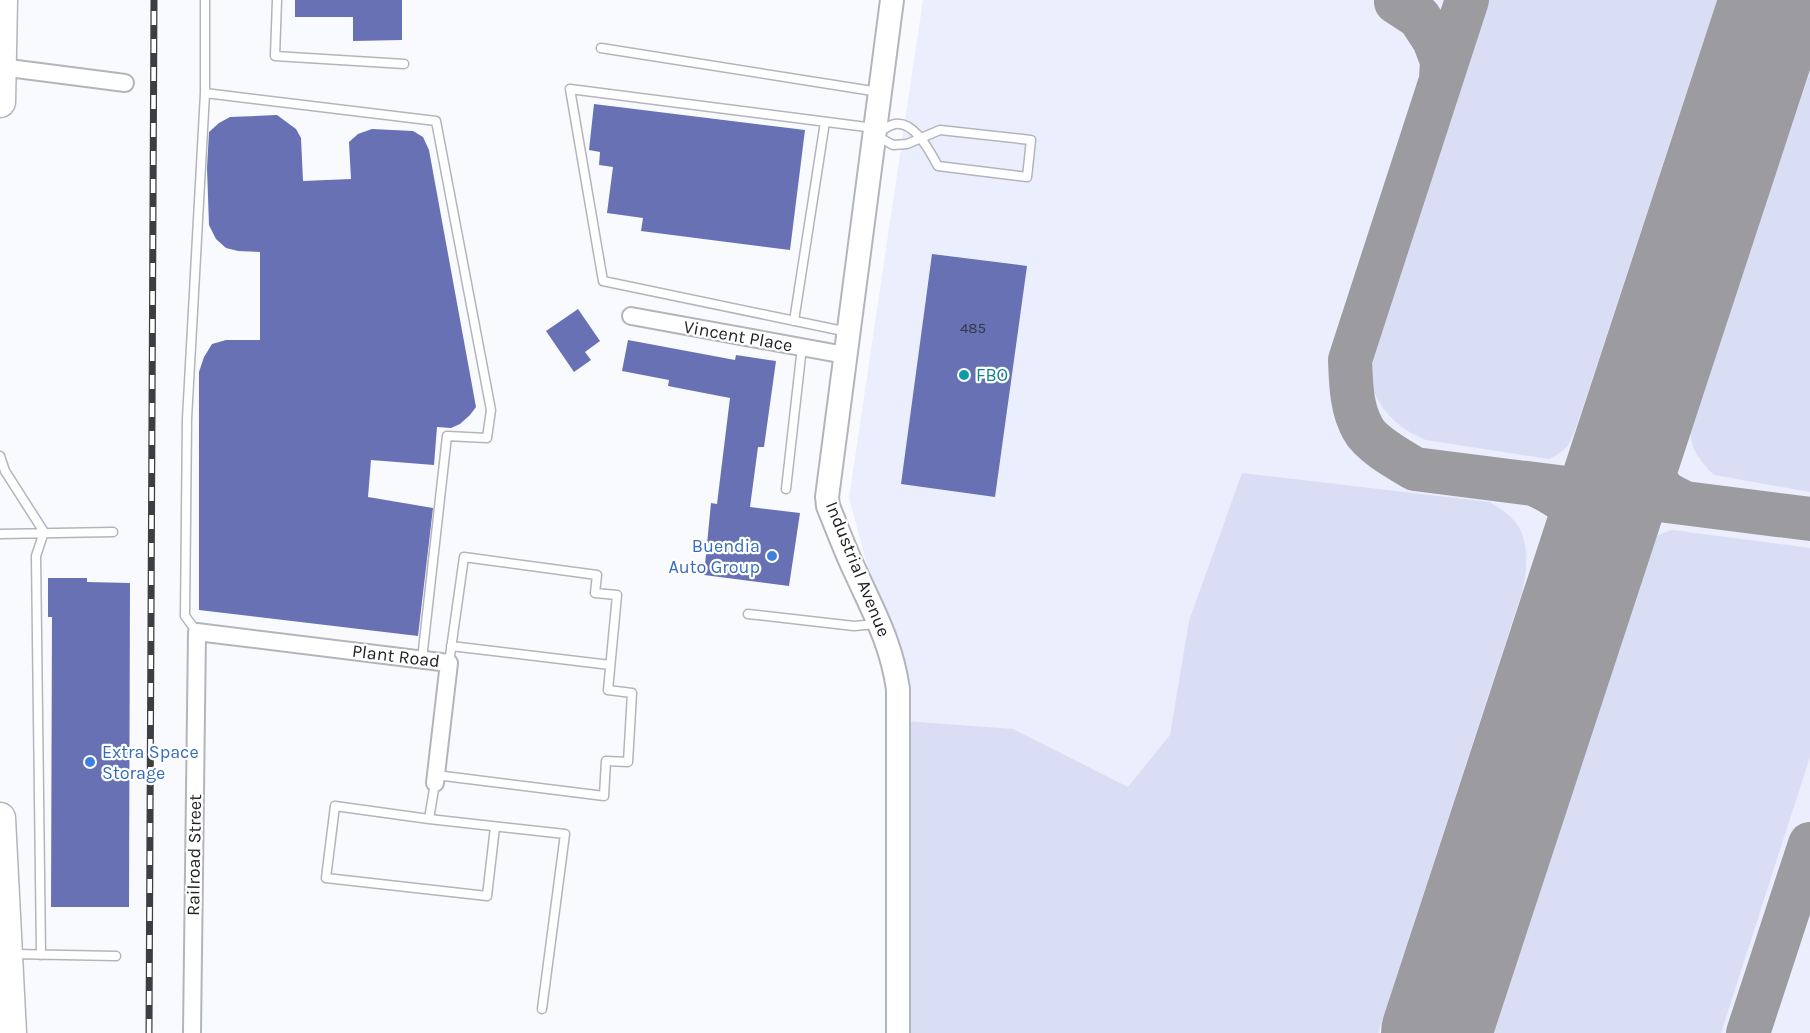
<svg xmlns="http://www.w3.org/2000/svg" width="1810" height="1033" font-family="Karla,sans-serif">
<rect width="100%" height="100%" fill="#f9fafe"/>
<path fill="#ebeefd" d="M923,0h887v1033h-923l8,-364 -46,-171z"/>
<path fill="#dadef5" d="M1488,0h229l-140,425c-8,20 -8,24 -28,34l-123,-19c-27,-11 -46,-28 -55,-57 -2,-7 -1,-16 -1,-24z
M1810,72v420l-96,-17c-17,-17 -24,-27 -24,-51z
M1242,473l248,29c11,7 22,14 29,25 10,18 8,43 4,62l-145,444h-470l-3,-312 108,8 115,58 42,-52 19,-114z
M1672,530l138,18v209l-89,276h-231l158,-486 10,-12z"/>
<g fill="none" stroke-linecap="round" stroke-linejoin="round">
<path stroke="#9c9ca0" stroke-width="44" d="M1467,0l-117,360c1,23 1,48 13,69 8,15 37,31 52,40l395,50
M1396,2l23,15 15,23 8,21 -1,18
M1638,415c2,29 5,55 26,76 5,5 14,8 21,12
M1534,484c28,13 46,25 54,56 3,7 1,17 2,24
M1748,1033l62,-189"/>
<path stroke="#9c9ca0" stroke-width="110" d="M1436,1033l339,-1033"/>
</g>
<path fill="#6871b4" d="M295,0h107v40l-49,1v-24h-58z
M594,104l211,26 -15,120 -149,-19 2,-13 -36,-5 6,-46 -14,-2 1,-13 -11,-2z
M277,115l19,14 5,9 2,43 48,-2 -2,-37 9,-8 14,-5 41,2 10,6 6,13 47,257 -6,8 -10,9 -9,4 -14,-1 -3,38 -63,-5 -3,37 65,11 -15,128 -219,-26v-238l5,-15 8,-13 14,-4h34v-88l-22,-1 -12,-3 -10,-9 -7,-14 -2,-57 2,-36 10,-9 11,-6z
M932,254l95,12 -32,231 -94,-13z
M578,309l22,32 -15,11 6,8 -17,12 -28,-41z
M628,340l107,20 1,-5 40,6 -12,86h-6l-8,60 50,6 -11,73 -85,-11 7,-72 6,1 13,-106 -62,-12 1,-6 -47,-9z
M48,578h39v4l43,1 -1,324h-78l1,-290h-4z"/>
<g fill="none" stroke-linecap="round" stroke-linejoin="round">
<defs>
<path id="lane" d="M277,0l-2,56 129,8
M601,48l278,44
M205,93v-93
M875,135l18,10 14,-1 33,-14 91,10 -4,37 -89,-11c-8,-14 -23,-45 -43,-42 -6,1 -12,6 -18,9
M794,321l31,-199
M848,332l-245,-51 -33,-192 304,39
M0,456l5,15 39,61
M786,489l16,-142
M0,534l113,-2
M748,614l106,12 22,-2
M197,632l-12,-16 2,-197 18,-326 231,28 55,289 -4,28 -40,-2 -25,223
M451,646l159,19
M436,775l168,21 2,-35 22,1 4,-69 -24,-3 9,-95 -22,-2 2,-18 -133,-18 -15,106
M435,783l-6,36 136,15 -23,175
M429,819l-94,-13 -9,72 161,18 8,-69
M13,954l103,2
M41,955l-5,-399 8,-24"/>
<path id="street" d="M1,67l124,16
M631,316l214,39
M192,1033l5,-401 252,31 -14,120"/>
<path id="secondary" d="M892,0l-65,497 1,9c9,22 17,44 27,65 19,42 36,71 43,118v344"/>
<path id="highway" d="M0,102l2,-102
M0,818l11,215"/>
</defs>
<use href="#lane" stroke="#b3b5bc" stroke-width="11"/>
<use href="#street" stroke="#b3b5bc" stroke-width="20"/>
<use href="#secondary" stroke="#b3b5bc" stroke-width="26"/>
<use href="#highway" stroke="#b3b5bc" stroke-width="33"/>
<use href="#lane" stroke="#fff" stroke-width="8"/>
<use href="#street" stroke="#fff" stroke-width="16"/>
<use href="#secondary" stroke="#fff" stroke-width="22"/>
<use href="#highway" stroke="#fff" stroke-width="30"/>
<defs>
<path id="rail" d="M149,1033l5,-1033"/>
</defs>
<use href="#rail" stroke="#3e3e41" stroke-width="7"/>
<use href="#rail" stroke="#fff" stroke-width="4.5" stroke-dasharray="14" stroke-linecap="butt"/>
</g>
<circle fill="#0f9aa8" stroke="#fff" stroke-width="2" cx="964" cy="375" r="6"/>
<g fill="#3f7fe0" stroke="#fff" stroke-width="2">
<circle cx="772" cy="556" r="6"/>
<circle cx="90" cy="762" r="6"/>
</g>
<g text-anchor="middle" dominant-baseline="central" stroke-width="4.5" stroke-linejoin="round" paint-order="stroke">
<g font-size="15" fill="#343649">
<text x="973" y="328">485</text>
</g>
<g font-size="18" fill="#222225" stroke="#fff">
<text transform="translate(738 336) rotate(10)">Vincent Place</text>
<text transform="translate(858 569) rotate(68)">Industrial Avenue</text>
<text transform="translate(396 656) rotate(7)">Plant Road</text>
<text transform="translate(194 855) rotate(-89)">Railroad Street</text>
</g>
<g font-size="18" fill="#0d838f" stroke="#fff" text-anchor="start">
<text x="976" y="375">FBO</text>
</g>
<g font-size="18" fill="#366cbe" stroke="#fff" text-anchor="end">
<text x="760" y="546">Buendia<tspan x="760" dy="21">Auto Group</tspan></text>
<text x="102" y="752" text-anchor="start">Extra Space<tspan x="102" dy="21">Storage</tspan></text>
</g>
</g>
</svg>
